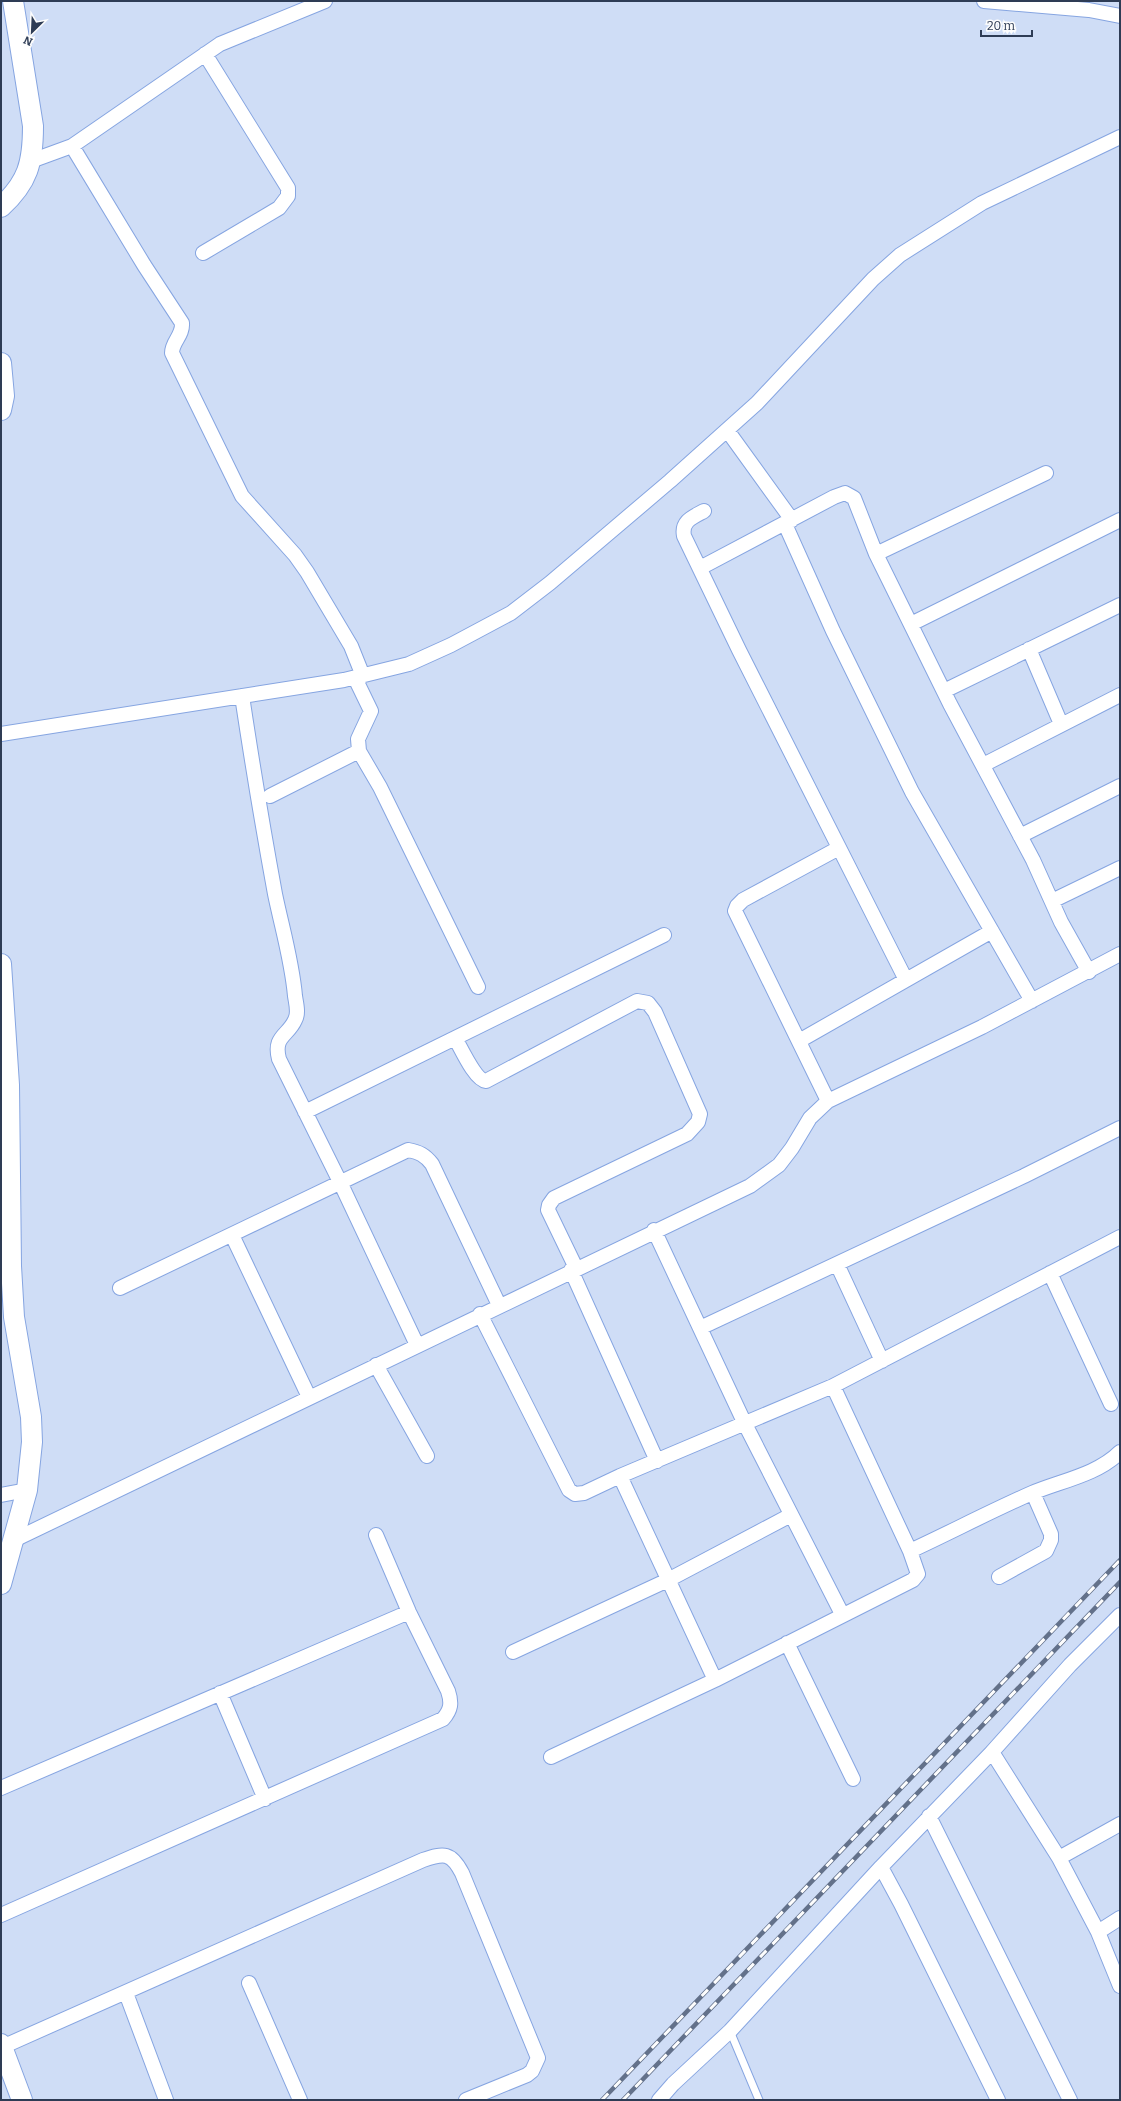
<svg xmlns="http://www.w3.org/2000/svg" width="1121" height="2101" font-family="Bitter,serif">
<rect width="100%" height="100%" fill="#cfddf6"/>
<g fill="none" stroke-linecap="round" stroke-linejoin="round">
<defs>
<path id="lane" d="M730,2031l29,69"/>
<path id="street" d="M984,1l105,9 31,6
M72,146l72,119 38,58c1,13 -10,18 -10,30l70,143 53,59 12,17 44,74 12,30
M31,161l41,-15 148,-102 105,-43
M203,253l76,-45 9,-12v-8l-83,-134
M727,430l65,90
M704,511c-11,6 -23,10 -20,25l55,114 167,330
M785,524l48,107 79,161 120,209
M876,554l170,-81
M700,568l134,-71 11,-4 9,5 22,56 74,150 83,156 28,62 28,50
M911,624l209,-104
M1029,649l32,75
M355,678l16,33 -13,28 1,12 21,36 98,200
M944,691l176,-86
M242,696c10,66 21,133 33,198 7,34 17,67 20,102 1,7 4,17 0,24 -7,16 -22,16 -16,39l62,125 76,161
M1,734l343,-54 65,-16 42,-19 60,-32 39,-30 120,-102 87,-78 116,-124 27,-24 82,-52 138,-66
M983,765l137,-70
M270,796l89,-45
M1020,836l100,-50
M1052,901l68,-33
M455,1038c6,10 20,42 31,43l151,-80 11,2 7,9 45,102 -2,8 -11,12 -133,64 -5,7 -1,5 28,58
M799,1041l193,-110
M828,1101l-93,-190 2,-5 6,-6 96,-52
M305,1112l359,-177
M654,1230l91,194 97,190
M232,1235l77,162
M837,1264l45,97
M571,1270l86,191
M1050,1273l61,131
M120,1288l288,-138c11,2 17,5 24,14l67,141
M480,1314l89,176 6,4 9,-1 36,-17 95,204 198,-100 5,-6 -8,-23 -77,-165
M700,1328l324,-152 96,-48
M376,1365l51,91
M620,1476l213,-90 287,-149
M1,1495l26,-5
M14,1540l736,-354 29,-21 13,-17 18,-30 18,-17 154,-74 138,-73
M910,1551c41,-19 81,-40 122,-58 28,-12 65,-18 88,-41
M999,1577l47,-26 5,-11v-6l-18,-41
M787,1643l66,136
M513,1652l155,-72 123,-65
M220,1693l45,106
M992,1752l67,106 39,74 22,54
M551,1757l164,-77
M1,1788l408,-176
M929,1816l141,284
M1059,1858l61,-34
M881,1867l20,37 97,196
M1,1915l442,-196c8,-9 9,-16 5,-28l-39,-79 -33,-77
M1098,1932l22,-14
M249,1983l51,117
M126,1993l40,107
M2,2047l421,-187c21,-7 28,-8 39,13l76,185 -6,13 -5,4 -61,25
M659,2100l14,-16 57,-53 151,-164 111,-115 78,-87 50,-50"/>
<path id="secondary" d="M1,207c27,-25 32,-44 32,-81l-20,-125
M1,363l3,33 -3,14
M1,964l8,121 2,181 3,51 17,100 1,25 -5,48 -26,94
M1,2044l21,56"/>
</defs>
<use href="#lane" stroke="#86a5e1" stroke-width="9"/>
<use href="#street" stroke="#86a5e1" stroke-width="16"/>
<use href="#secondary" stroke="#86a5e1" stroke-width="22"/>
<use href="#lane" stroke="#fff" stroke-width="7"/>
<use href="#street" stroke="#fff" stroke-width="14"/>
<use href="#secondary" stroke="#fff" stroke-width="20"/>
<defs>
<path id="rail" d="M602,2100l518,-540
M623,2100l497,-518"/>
</defs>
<use href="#rail" stroke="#63718a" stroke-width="4.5"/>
<use href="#rail" stroke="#fdfdfd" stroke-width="3" stroke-dasharray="9" stroke-linecap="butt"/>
</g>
<rect width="1121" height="2101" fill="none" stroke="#2e3c55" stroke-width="4"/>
<g transform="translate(32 32) rotate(204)" stroke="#fdfdfd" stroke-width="3" paint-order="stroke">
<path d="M0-3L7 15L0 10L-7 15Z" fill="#2e3c55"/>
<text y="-6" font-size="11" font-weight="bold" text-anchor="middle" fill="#2e3c55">N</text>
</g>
<path d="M981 30v6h51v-6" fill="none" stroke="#2e3c55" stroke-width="2"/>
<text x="987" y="30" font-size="12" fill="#2e3c55" stroke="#fdfdfd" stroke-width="3" paint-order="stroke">20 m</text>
</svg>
